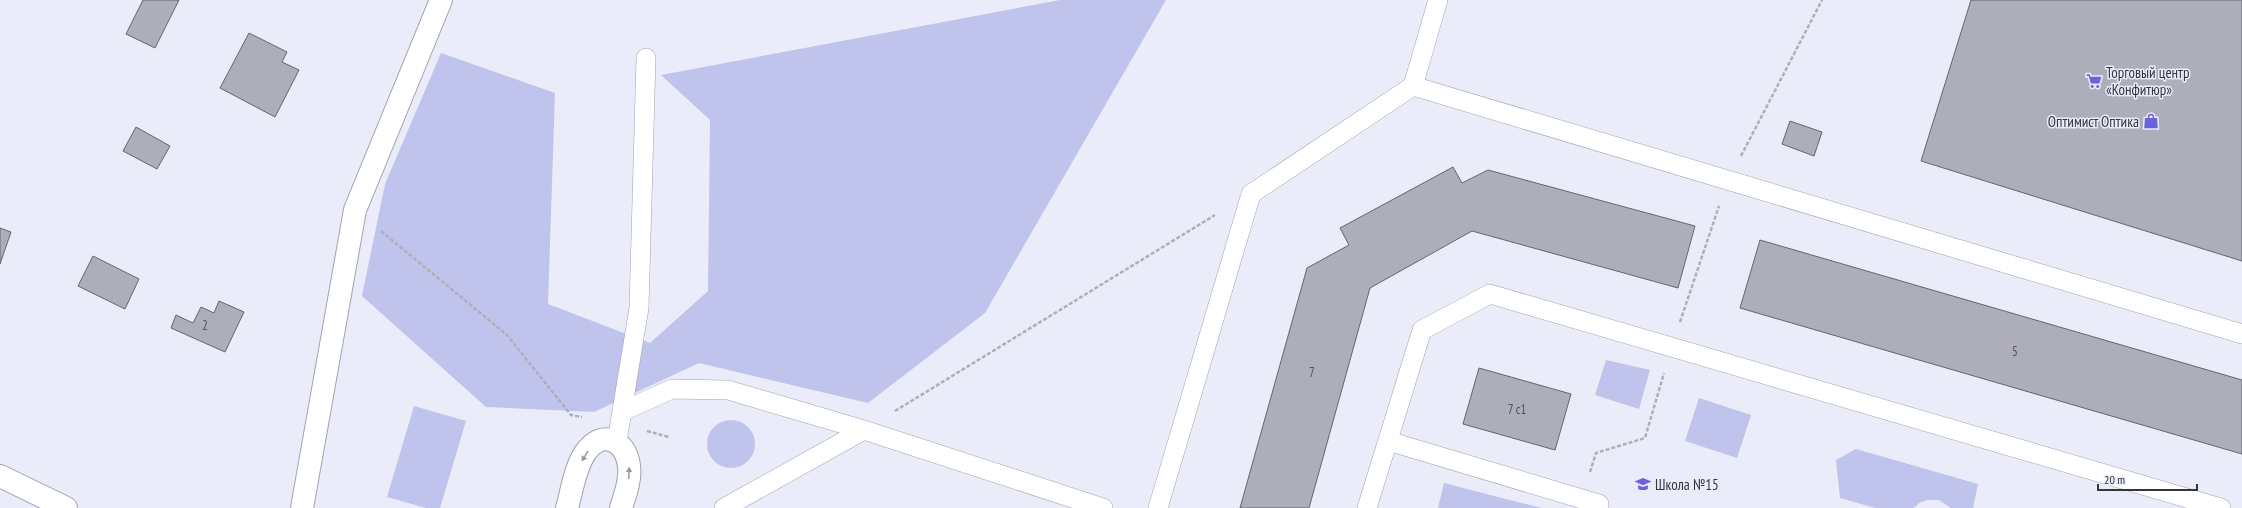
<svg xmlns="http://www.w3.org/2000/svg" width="2242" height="508" font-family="'PT Sans Narrow',sans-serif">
<rect width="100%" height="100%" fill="#ebecf9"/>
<path fill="#c0c3eb" d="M1060,0h106l-181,313 -117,90 -169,-40 -105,49 -108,-5 -124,-111 23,-112 56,-131 114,40 -7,211 102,39 58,-52 2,-171 -49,-45z
M1606,360l44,10 -11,39 -44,-14z
M1699,398l52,17 -14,43 -52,-17z
M414,406l52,15 -26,87h-14l-39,-11z
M707 444a24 24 0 1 1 48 0a24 24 0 1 1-48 0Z
M1856,449l122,35 -5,24h-22l-12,-8h-12l-8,3 -5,5h-39l-35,-10 -4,-38z
M1444,483l97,25h-103z"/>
<path fill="#adaeba" stroke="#646570" d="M143,0h36l-24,48 -29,-14z
M1971,0h271v261l-321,-100z
M249,33l38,19 -5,10 17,8 -24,47 -55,-29z
M1790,121l32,11 -8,24 -32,-12z
M136,127l34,19 -13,23 -34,-18z
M1453,167l9,16 26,-13 207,56 -17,62 -206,-57 -102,57 -61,220h-69l67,-240 42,-23 -9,-17z
M0,228l11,4 -11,32z
M1760,240l482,140v74l-502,-146z
M93,256l46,23 -14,30 -47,-23z
M219,301l25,11 -19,40 -54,-24 5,-13 17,8 8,-16 13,6z
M1479,368l92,26 -16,56 -92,-26z"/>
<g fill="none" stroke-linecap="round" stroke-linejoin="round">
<defs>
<path id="lane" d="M1413,86l25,-86
M623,411l49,-22 56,1 136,40 239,78
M617,441l22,-133 7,-250
M1388,441l211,63
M724,508l140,-78
M1158,508l93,-314 162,-108 829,248
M1367,508l55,-178 68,-36 731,214"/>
<path id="street" d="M0,476l66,32
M302,508l53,-298 86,-210
M567,508c5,-18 8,-40 18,-55 17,-25 41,-13 44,13 2,14 -4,29 -8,42"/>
</defs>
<use href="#lane" stroke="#a1a2ae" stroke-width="20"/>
<use href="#street" stroke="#a1a2ae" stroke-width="24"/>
<path stroke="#afafba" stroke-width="2.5" stroke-dasharray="4 2" stroke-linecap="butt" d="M1741,156l81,-156
M381,231l126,104 64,80 11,2
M1680,322l39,-116
M895,411l320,-196
M647,431l22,6
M1590,472l6,-19 49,-15 19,-65"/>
<use href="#lane" stroke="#fff" stroke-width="19"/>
<use href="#street" stroke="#fff" stroke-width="22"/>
</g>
<defs><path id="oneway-solid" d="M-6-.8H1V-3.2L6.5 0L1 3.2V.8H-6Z"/></defs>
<g fill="#9a9a9c">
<use href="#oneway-solid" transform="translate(585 456) rotate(122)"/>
<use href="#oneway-solid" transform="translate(629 473) rotate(-87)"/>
</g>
<defs>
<symbol id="supermarket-bare" viewBox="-9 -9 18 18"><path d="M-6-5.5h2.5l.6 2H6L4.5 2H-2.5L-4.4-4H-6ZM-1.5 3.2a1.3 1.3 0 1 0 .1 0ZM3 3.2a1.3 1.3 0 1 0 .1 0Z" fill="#6b62dc" stroke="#ebecf9" stroke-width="2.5" paint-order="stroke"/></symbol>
<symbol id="shop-bare" viewBox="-9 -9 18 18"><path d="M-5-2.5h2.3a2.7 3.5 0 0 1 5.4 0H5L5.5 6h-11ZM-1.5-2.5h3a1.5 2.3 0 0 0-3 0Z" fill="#6b62dc" stroke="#ebecf9" stroke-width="2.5" paint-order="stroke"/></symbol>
<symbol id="school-bare" viewBox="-9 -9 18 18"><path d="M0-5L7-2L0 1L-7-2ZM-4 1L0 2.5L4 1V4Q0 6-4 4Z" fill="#6b62dc" stroke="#ebecf9" stroke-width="2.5" paint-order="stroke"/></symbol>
</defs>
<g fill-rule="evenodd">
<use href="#supermarket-bare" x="2083" y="70" width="22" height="22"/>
<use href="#shop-bare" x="2140" y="110" width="22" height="22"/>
<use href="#school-bare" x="1632" y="473" width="22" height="22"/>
</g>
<g text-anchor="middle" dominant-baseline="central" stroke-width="3" stroke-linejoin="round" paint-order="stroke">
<g font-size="13" fill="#53535a">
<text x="205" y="325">2</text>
<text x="2015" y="351">5</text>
<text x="1312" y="372">7</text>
<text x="1517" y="409">7 с1</text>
</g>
<g font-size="15" fill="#35353a" stroke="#ebecf9" text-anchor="start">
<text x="2106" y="72">Торговый центр<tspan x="2106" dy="17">«Конфитюр»</tspan></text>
<text x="2139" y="121" text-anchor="end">Оптимист Оптика</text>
<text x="1655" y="484">Школа №15</text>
</g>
</g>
<path d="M2098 484v6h99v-6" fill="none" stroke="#35353a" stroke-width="2"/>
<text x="2104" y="484" font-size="12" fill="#35353a" stroke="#ebecf9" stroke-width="3" paint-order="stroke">20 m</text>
</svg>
